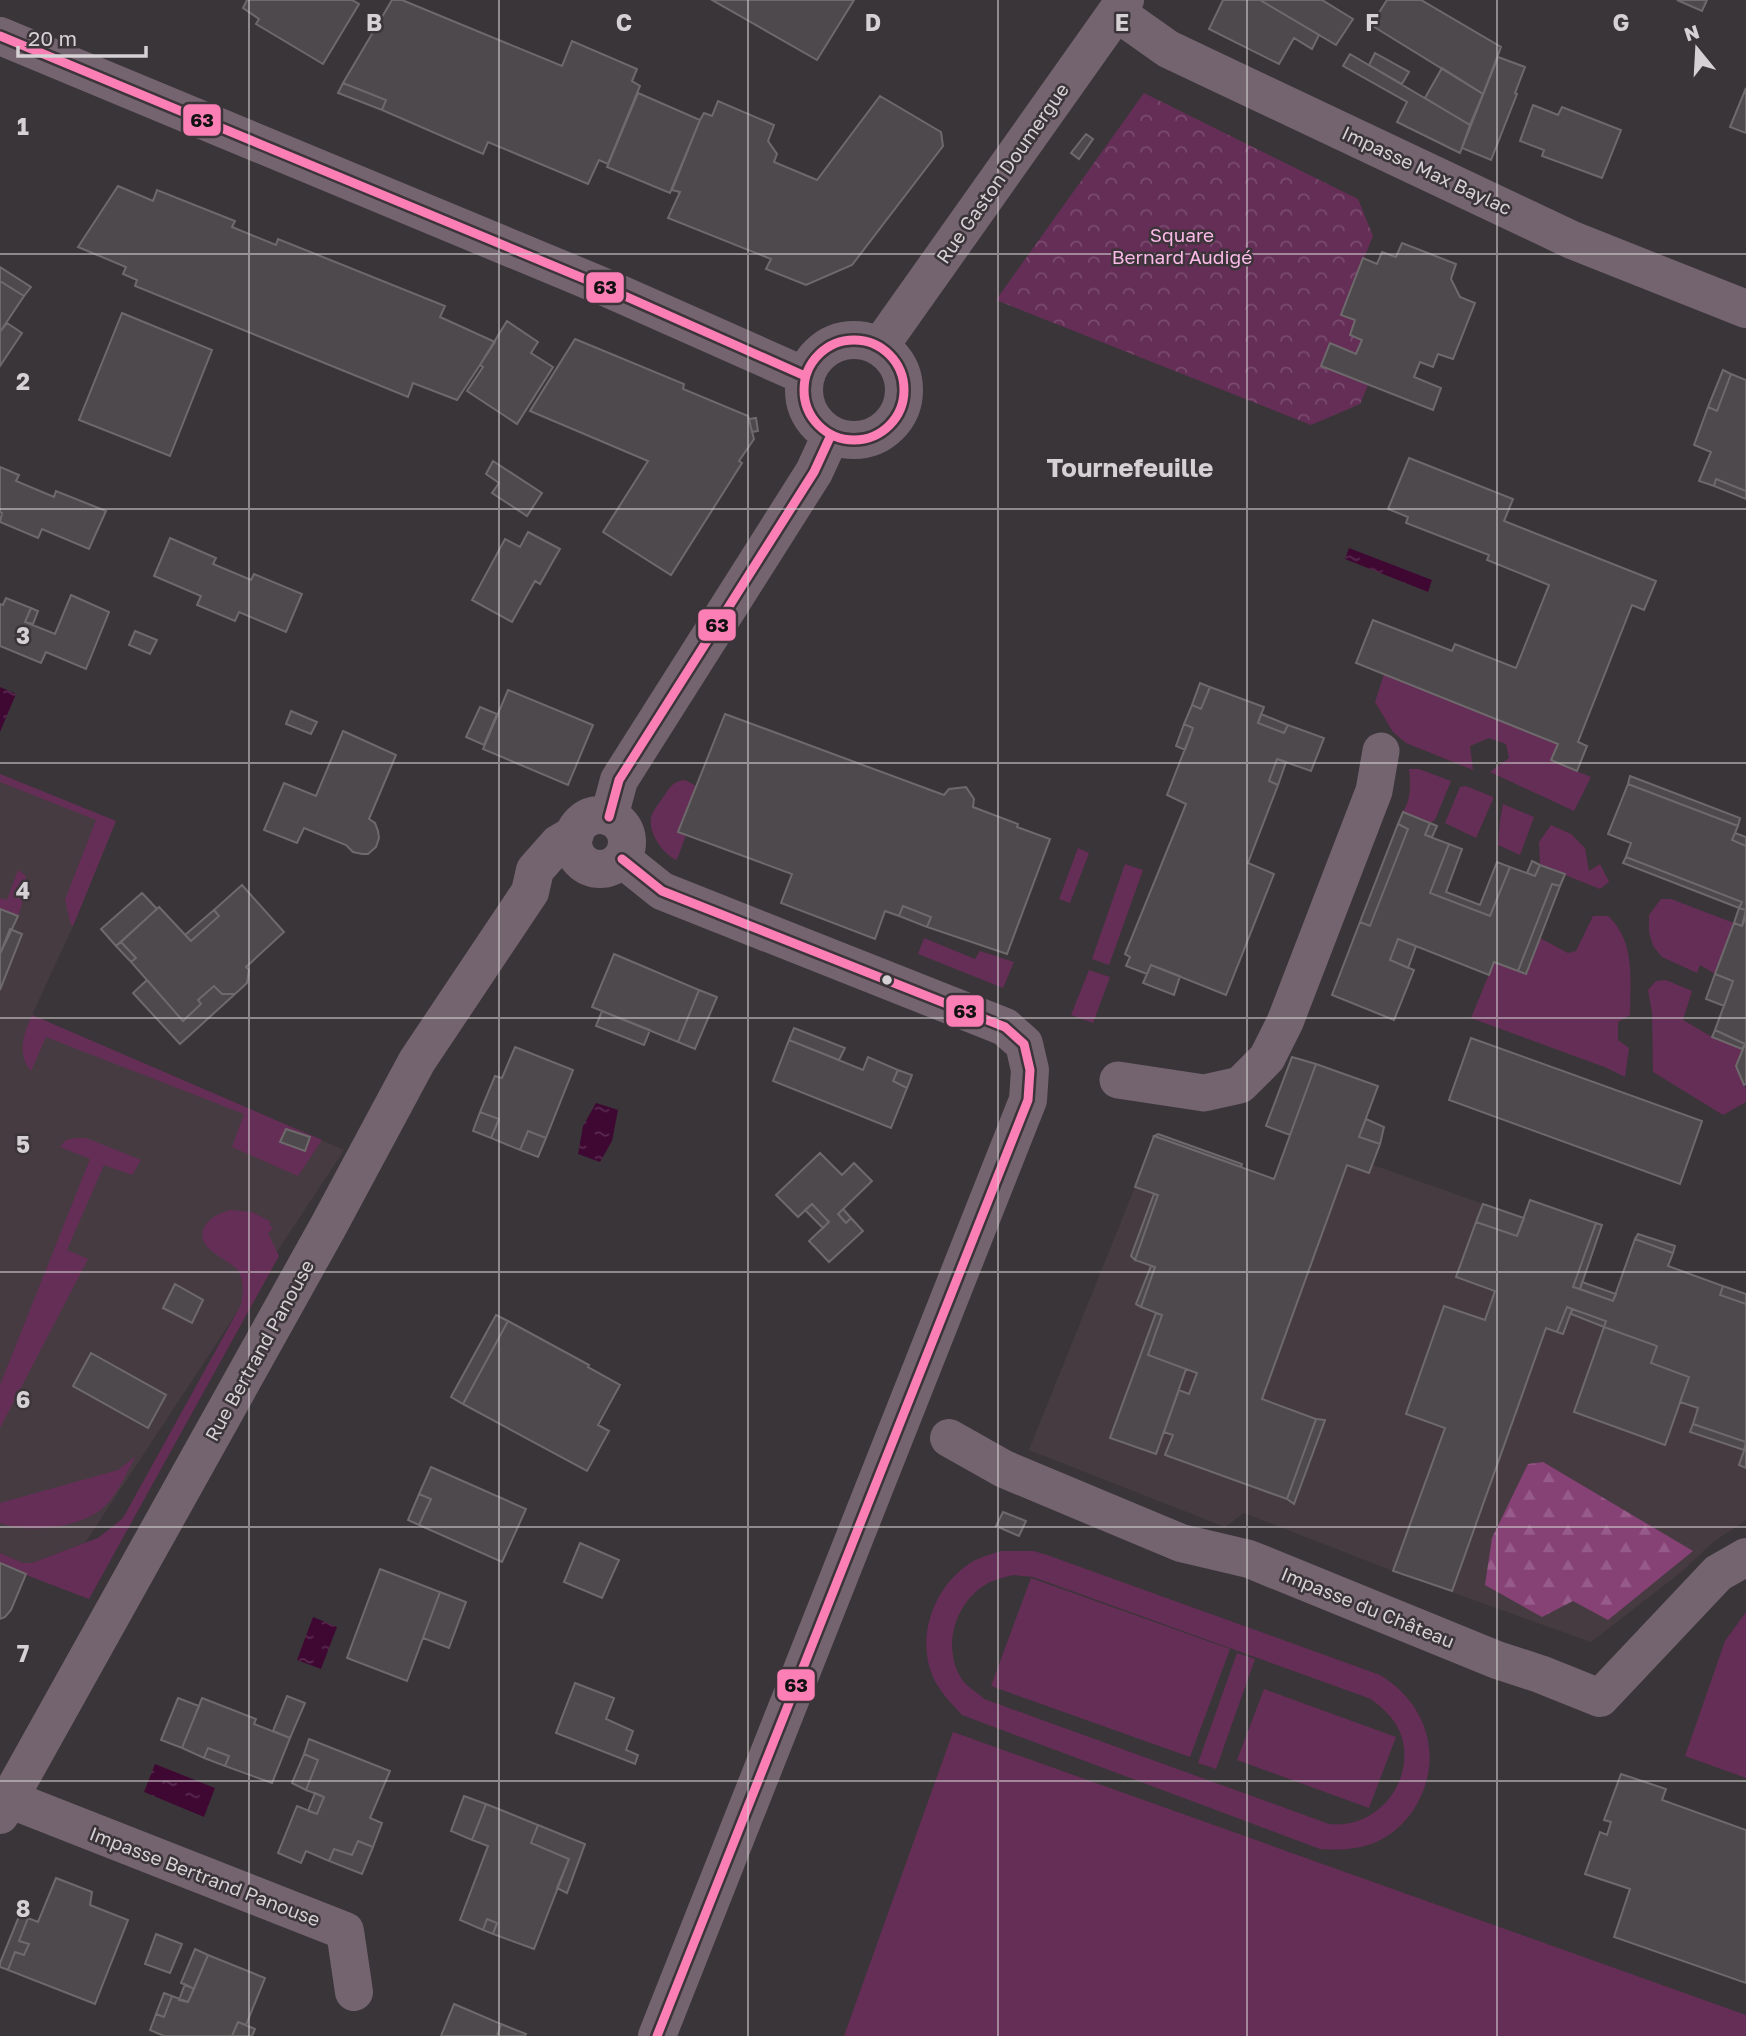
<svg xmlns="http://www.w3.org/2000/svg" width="1746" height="2036" font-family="'Golos Text',sans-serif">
<defs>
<pattern id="forest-firs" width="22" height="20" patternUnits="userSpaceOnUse" patternTransform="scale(1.75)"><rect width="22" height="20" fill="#864175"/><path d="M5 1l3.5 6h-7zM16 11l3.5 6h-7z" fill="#965b88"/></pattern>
<pattern id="park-crowns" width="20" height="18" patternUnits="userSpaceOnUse" patternTransform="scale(1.75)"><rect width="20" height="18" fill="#652e57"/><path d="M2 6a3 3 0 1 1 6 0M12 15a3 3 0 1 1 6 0" fill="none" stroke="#7a4b6e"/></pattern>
<pattern id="water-ripples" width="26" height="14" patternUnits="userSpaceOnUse" patternTransform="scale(1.75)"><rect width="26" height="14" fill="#3e0833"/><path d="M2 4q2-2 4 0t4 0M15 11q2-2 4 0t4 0" fill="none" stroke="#592b50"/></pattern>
</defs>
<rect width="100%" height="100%" fill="#3a3538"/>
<path fill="#473b42" d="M0,774l116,47 -43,105 -41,89 312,135 -259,393 -53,20h-9l-23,-10z
M1292,1057l24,7 62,22 -12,33 18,8 -11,38 150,53 7,-18 72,25 -20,58 34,11 22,-60 37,12 -6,20 77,28v226l-33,22 -33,31 -89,69 -198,-71 -149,-58 -19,14 -196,-77 106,-263 19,-51 4,-2 84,30 -1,3 33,11 16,-42 -24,-10z"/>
<path fill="#652e57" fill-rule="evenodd" d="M1384,674l174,70 -6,17 39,16 -17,34 -84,-39 19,-14 -3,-14 -17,-6 -19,8 3,24 -67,-27 -13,-11 -18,-30z
M1409,769h10l32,12 -16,39 -5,3 -27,-11c8,-14 8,-27 6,-43z
M0,774l116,47 -43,105 -2,-1 -6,-25 31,-80 -96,-38z
M685,780l11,6 -18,46 8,3 -8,22 -2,3c-14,-7 -30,-29 -24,-46 3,-6 8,-12 12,-18 6,-9 9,-15 21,-16z
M1466,786l27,11v2l-17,39 -31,-15 15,-36z
M1503,804l31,13 -14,38 -22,-10 2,-24z
M1551,825l20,9 14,14 4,23 11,-7 9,18 -9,7 -60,-24 -1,-23z
M1078,848l11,5 -19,50 -11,-4z
M1125,864l18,6 -34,95 -17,-6z
M18,870l7,5 3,11 -10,30 -18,-7v-11l7,2z
M1661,899h10l63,24 -19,51 -15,-9 -3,8 -35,-16 -9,-11 -4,-14v-17z
M1593,916h15c28,26 22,64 22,99l-12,7v18l11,8 -4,29 -18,-9 -136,-50 23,-56 46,-24 28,15 8,-2z
M924,938l51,21 5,-8 34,11 -11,26 -85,-34z
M1089,970l21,7 -17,46 -22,-8z
M1666,980l26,11 -9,29 29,17 30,12 -6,17 10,23v13l-23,13 -70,-43 -1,-59 -4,-23 8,-9z
M32,1015l290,125 -24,36 -66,-29 12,-33 -198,-77 -15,34c-15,-18 -7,-37 1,-56z
M76,1138h10l55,22 -9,15 -28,-10 -37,85 21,9 -88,169v-43l90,-226 -30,-12 6,-7z
M231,1210l21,2 19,10 -2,2 4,5 -5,4 11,23 -190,343 -89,-34v-12l23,10h9l66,-25 25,-20 118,-213c2,-11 3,-23 -2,-33 -8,-13 -51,-24 -32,-49 6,-7 15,-11 24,-13z
M136,1456c-10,17 -17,37 -32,51 -23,21 -75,27 -104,16v-20l118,-33z
M1001,1551h33l13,4 333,120c48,29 65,85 34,134 -11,17 -27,30 -46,36 -16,5 -32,5 -48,4l-358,-134c-11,-12 -22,-23 -29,-38 -17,-39 0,-87 33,-111 10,-8 23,-11 35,-15zM1013,1575l20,2 338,122c12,9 23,19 29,33 18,47 -22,98 -71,92l-345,-125c-6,-6 -15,-11 -21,-18 -21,-30 -10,-74 19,-94 9,-7 20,-9 31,-12z
M1031,1578l199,71 -40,108 -199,-71z
M1746,1612v166l-61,-22 40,-115z
M1237,1653l18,6 -39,110 -18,-6z
M1264,1689l132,48 -27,71 -132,-48z
M953,1732l793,283v21h-902z"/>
<path fill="url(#forest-firs)" d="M1543,1462l150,89 -85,69 -35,-19 -31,16 -57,-32 7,-47 36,-74z"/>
<path fill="url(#park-crowns)" d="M1144,93l214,106 15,37 -32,78 14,6 -5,15 12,5 -6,14 -26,-11 -9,23 47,19 -8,19 -49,21 -315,-125z"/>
<path fill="url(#water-ripples)" d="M1349,548l83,32 -4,12 -83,-33z
M0,687l16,7 -16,38z
M596,1103l22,7 -6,31 -12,21 -22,-8 5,-28z
M313,1617l24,10 -16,42 -24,-9z
M155,1764l60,24 -11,29 -60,-25z"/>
<path fill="#4d494c" stroke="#6e6a6c" stroke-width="2" d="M247,0h105l7,4 -36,60 -67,-40 3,-5 -16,-11z
M392,0h10l160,66 10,-25 65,28 -5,12 8,5 -32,78 -9,-4 -11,24 -100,-42 -5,12 -101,-44 4,-10 -43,-17z
M712,0h142l-37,60z
M1223,0h37l59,35 -7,14 -18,-11 -15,26 -70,-35z
M1260,0h62l31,19 -17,26z
M1387,0h34l80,47 -18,47 -112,-69z
M1677,0h30l-5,11z
M1375,53l34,19 -7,12 -33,-19z
M1350,54l120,71 -10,28 -63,-31 10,-20 -64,-36z
M1498,57l27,10 -10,26 2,1 -26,66 -29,-12z
M1442,68l41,26 -13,31 -45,-27z
M343,83l43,17 -4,10 -44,-17z
M1746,88v45l-16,-6z
M638,93l62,27 -30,73 -63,-26z
M880,96l61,36 2,14 -91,119 -46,20 -40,-16 5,-10 -103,-41 12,-26 -8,-2 28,-70 4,-7 8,3 6,-15 56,24 -6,16 9,13 -3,8 43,18z
M1533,105l25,10 4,-8 59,23 -19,48 -60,-22 2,-6 -24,-9z
M1086,134l7,5 -14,20 -8,-6z
M118,186l35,15 4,-11 78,31 -3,6 44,18 2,-6 167,67 -5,11 55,25 -38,58 -44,-17 -5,14 -273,-111 2,-6 -14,-6 3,-7 -48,-20z
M1402,243l54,21 -5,15 9,18 15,6 -22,56 -15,-5 -5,13 -13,-5 -6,15 27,11 -8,22 -112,-44 9,-23 26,11 6,-14 -12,-5 5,-15 -14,-5 22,-57 14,6 5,-12 14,5z
M0,267l31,20 -7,9 -24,-15z
M0,281l24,15 -24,36z
M122,313l90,37 -42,106 -91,-36z
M507,321l31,21 -7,11 22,14 -36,57 -50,-33 16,-24 -3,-2z
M7,323l15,10 -22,33v-34z
M575,339l109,45 -1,5 65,27 6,23 -15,22 3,2 -71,112 -68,-43 45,-71 -118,-50z
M1723,370l8,4 -14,37 -9,-4z
M1731,374l15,6v111l-30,-12 -2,7 -15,-5 12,-29 -17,-7 14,-38 9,4z
M756,418l2,13 -6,1 -3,-13z
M1409,458l104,41 -9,22 152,60 -12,29 -12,-5 -54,137 9,4 -10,25 -26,-11 7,-16 -202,-81 17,-43 79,31 3,-7 61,24 33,-83 -62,-25 2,-5 -83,-32 2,-6 -20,-8z
M493,461l49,32 -15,23 -35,-23 7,-10 -13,-9z
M0,467l19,8 -3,6 38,16 2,-6 50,20 -17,38 -47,-20 -4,9 -38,-16 2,-9 -2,-1z
M1716,479l30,12v8l-32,-13z
M528,532l32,17 -20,35 -5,-3 -23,41 -40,-22 33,-61 15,8z
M170,538l46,20 -3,6 38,16 3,-6 48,20 -16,38 -47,-20 -4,9 -38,-16 4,-9 -47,-20z
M71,595l38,17 -23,57 -40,-17 -5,11 -41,-17v-42l3,1 3,-7 25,10 -6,14 30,12z
M31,608l7,3 -5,13 -8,-2z
M135,631l22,9 -7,14 -21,-9z
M1200,683l10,4 -9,22 -9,-4z
M1210,687l54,20 -6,16 26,10 4,-8 36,13 -13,33 -34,-12 -8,22 9,4 -30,78 26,11 -48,121 -75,-30 -4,9 -21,-8 4,-9 -5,-3 61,-150 -19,-9 26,-67 -9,-4 8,-19 9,4z
M508,690l85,35 -25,60 -85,-36z
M480,707l17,7 -13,31 -18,-8z
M291,711l26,11 -6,12 -25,-10z
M725,714l219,81 5,-6 17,-2 8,12 -1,8 45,17 -1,3 33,12 -43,115 -80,-27 4,-10 -28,-11 -4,10 -14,-5 -10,28 -94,-36 11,-29 -114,-42z
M1261,714l27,11 -4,8 -26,-10z
M1184,724l9,4 -8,22 -9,-4z
M343,731l53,24 -27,64 6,4 3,8 1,7 -3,9 -8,7h-6l-9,-2 -7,-7 -42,-17 -7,15 -33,-13 20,-47 32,13z
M1277,759l9,3 -8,23 -9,-4z
M1630,776l110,42 -2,8 -110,-42z
M1628,784l110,42 -6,14 14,6v64l-7,-2 3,-6 -116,-45 5,-14 -23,-9z
M1403,812l27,11 -5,12 24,9 -19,49 60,23 20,-49 25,9 5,-11 25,9 -5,12 -8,-2 -34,87 -24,-9 -5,13 -91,-36 -8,21 24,10 -20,50 -62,-25 28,-73 10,4 38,-97 -10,-5z
M1430,823l7,3 -5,11 -7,-2z
M1398,824l10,5 -38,97 -10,-4z
M1735,833l11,4v9l-14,-6z
M1449,844l13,5 -16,43 34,13 17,-43 13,5 -20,49 -60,-23z
M1626,857l116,45 -3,6 -116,-45z
M1532,861l8,4 -5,11 -8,-3z
M1552,884l8,2 -34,88 -8,-3z
M242,885l42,47 -38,35 3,3 -2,13 -12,11h-13l-8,-8 -16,14 3,4 -18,17 -52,-59 5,-4 -15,-16 38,-35 32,34 28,-25 -5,-6z
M142,893l15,16 -41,37 -15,-17z
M903,906l28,11 -4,10 -28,-11z
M1739,908l7,2 -4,16 -8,-3z
M0,909l18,7 -18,38z
M214,910l5,6 -28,25 -6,-6z
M1746,916v168l-2,1 -8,-19 9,-22 -30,-14 18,-49 -18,-7 19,-51 8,3z
M10,929l12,5 -22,56v-36z
M1398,939l18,7 -8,22 -18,-8z
M121,942l15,16 -5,4 -15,-16z
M614,954l85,36 -21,52 -86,-35z
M1151,965l29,11 -6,19 -31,-12z
M1715,974l18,7 -9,25 -18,-7z
M147,980l36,41 18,-17 -3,-4 16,-14 8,8h13l-55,50 -47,-51z
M699,990l18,7 -22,52 -17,-7z
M602,1011l48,19 -6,15 -48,-19z
M794,1028l51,20 -6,12 -50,-20z
M1715,1030l30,14 -3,5 -30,-12z
M1471,1038l231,83 -22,63 -231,-84z
M789,1040l74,30 5,-13 30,13 -5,11 14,7 -16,40 -118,-47z
M515,1047l58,23 -27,68 -18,-7 -8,19 -29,-12 8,-19 -19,-7 15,-36 7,2z
M1292,1057l24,7 -26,71 -24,-9z
M1316,1064l62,22 -19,51 21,7 -11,29 -22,-8 -85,234 54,20 -29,80 -122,-44 8,-20 -9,-3 15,-42 10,4 8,-21 -49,-18 14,-40 -21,-8 14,-40 -20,-7 23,-65 -23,-8 19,-51 120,43z
M898,1070l14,5 -5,13 -14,-7z
M480,1112l19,7 -8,19 -18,-7z
M1366,1119l18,8 -4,17 -21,-7z
M286,1129l24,8 -5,14 -25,-9z
M528,1131l18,7 -8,19 -18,-7z
M1158,1134l84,30 -1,3 -87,-31z
M820,1153l22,22 12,-12 18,18 -34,33 8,9 5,-5 12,13 -34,31 -20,-21 20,-19 -17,-18 -14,13 -22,-22z
M1154,1194l4,1 -23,65 -4,-4z
M1530,1200l66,23 -23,64 40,14 22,-62 38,14 -5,13 55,20 -3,9 26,9v138l-53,-18 5,-16 -18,-6 9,-25 -38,-14 6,-17 -53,-19 2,-6 -39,-14 -10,25 -11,-4 -94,263 -59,-20 52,-143 -39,-14 38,-108 41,14 10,-29 -39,-14 20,-55 41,14z
M812,1204l17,18 -6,6 -18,-18z
M1483,1204l41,14 -7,18 -41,-14z
M843,1209l8,9 -5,5 -8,-9z
M1596,1223l6,2 -22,64 -7,-2z
M1638,1234l37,12 -2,7 -38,-14z
M1151,1266l4,1 -14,40 -5,-3z
M1582,1282l34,12 -3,7 -33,-12z
M175,1284l28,16 -11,23 -29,-15z
M1723,1286l23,8v10l-26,-9z
M1567,1307l5,2 -9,25 -6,-2z
M1572,1309l34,12 -2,6 -33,-13z
M1156,1313l6,2 -14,40 38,14 -30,85 -46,-16z
M496,1315l12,6 -45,83 -12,-7z
M508,1321l81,44 -1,2 32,18 -22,40 11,6 -22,40 -124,-67z
M1604,1327l53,19 -6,17 38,14 -24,68 -91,-33z
M91,1353l75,42 -18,33 -75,-42z
M1316,1419l9,1 -31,84 -7,-5z
M1693,1424l53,18 -2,8 -54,-18z
M1746,1445v23l-7,-3z
M431,1467l95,42 -24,53 -83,-37 12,-26 -12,-5z
M419,1494l12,5 -12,26 -11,-5z
M1003,1512l23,9 -7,15 -23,-10z
M580,1543l39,17 -17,38 -38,-16z
M0,1563l26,11 -15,36 -6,7 -5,2z
M380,1569l60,23 -33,89 -60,-23z
M440,1592l26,10 -17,46 -26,-10z
M575,1683l39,15 -8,21 27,12 -7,19 12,5 -3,9 -79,-31z
M287,1696l18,7 -15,35 -17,-7z
M178,1698l21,8 -17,42 -21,-8z
M202,1698l54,21 -2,5 36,14 -18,45 -47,-17 4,-10 -21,-8 -4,10 -22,-10z
M309,1739l81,32 -20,47 12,5 -9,24 -15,-6 -6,14 -18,-6 -5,12 -23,-10 -5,12 -23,-10 19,-47 20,8 7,-17 -18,-7 12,-30 -14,-6z
M208,1748l21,8 -4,10 -21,-8z
M304,1754l14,6 -12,30 -14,-7z
M1621,1774l45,15 -4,11 84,30v153l-132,-46 16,-48 -45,-15 15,-42 7,3 4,-13 -7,-2z
M315,1793l9,4 -7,17 -9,-3z
M464,1796l22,8 -14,36 -21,-9z
M486,1804l52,21 -7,18 38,16 -35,90 -41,-15 4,-11 -10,-4 -4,11 -23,-10 28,-74 -16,-6z
M538,1825l47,19 -18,49 -10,-5 12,-29 -38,-16z
M358,1841l15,6 -11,27 -33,-13 5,-12 18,6z
M56,1878l36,14 -2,13 38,15 -33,84 -87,-34 7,-18 9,3 5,-11 -10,-3 9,-23 10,4z
M20,1914l8,4 -9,23 10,3 -5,11 -9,-3 -7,18 -8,-3v-4z
M487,1919l10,4 -4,11 -10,-4z
M156,1934l26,10 -12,29 -25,-9z
M195,1949l13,6 -14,34 -13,-6z
M208,1955l57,23 -19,47 -8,-3 -6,14h-68l-14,-6 6,-16 8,3 8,-21 16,6z
M185,1984l9,5 -6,13 -9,-2z
M164,1993l8,3 -8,21 -8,-3z
M454,2004l47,20 -4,12h-56z
M238,2022l17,7 -3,7h-20z
M501,2024l25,10 -1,2h-28z"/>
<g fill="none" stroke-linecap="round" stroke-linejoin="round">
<path stroke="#74646f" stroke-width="37" d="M1118,1080l86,13 36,-8 27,-27 18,-36 89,-231 7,-40"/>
<path stroke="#74646f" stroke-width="38" d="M1117,13l51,36 404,191 174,69
M0,36l609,253 196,87
M804 390a50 50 0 1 1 100 0a50 50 0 1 1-100 0Z
M880,346l245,-346
M573 842a27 27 0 1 1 54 0a27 27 0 1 1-54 0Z
M609,817l10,-37 195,-308 17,-37
M622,859l40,32 343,136 19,17 6,26 -2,30 -371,936
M949,1438l55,31 177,74 68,16 248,101 43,14 60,24 118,-125 28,-16
M9,1799l336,132 9,61
M0,1815l329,-590 88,-164 113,-169 5,-22 23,-26 17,-10"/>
<defs>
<path id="bus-1" d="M0,36l609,253 196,87
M804 390a50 50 0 1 1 100 0a50 50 0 1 1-100 0Z
M609,817l10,-37 195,-308 17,-37
M622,859l40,32 343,136 19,17 6,26 -2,30 -371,936"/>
</defs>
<use href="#bus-1" stroke="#3b3439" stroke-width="14"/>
<use href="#bus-1" stroke="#fb7eb5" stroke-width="9"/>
</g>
<path fill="none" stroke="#d6d1d4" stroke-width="2" stroke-opacity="0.55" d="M249,0v2036M499,0v2036M748,0v2036M998,0v2036M1247,0v2036M1497,0v2036M0,254h1746M0,509h1746M0,763h1746M0,1018h1746M0,1272h1746M0,1527h1746M0,1781h1746"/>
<circle fill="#d6d1d4" stroke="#3b3439" stroke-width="2.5" cx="887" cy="980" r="6"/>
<g text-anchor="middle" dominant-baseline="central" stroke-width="5" stroke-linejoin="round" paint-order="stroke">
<g font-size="19" fill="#d6d1d4" stroke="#3b3439">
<text transform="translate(1427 170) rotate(25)">Impasse Max Baylac</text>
<text transform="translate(1002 173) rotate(-55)">Rue Gaston Doumergue</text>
<text transform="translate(259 1350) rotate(-61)">Rue Bertrand Panouse</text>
<text transform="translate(1368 1607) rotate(22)">Impasse du Château</text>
<text transform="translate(205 1876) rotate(21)">Impasse Bertrand Panouse</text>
</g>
<g font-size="19" fill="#fbb9e7" stroke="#3b3439">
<text x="1182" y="234">Square<tspan x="1182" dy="22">Bernard Audigé</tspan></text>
</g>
<g font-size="26" font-weight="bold" fill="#d6d1d4" stroke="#3b3439">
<text x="1130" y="467">Tournefeuille</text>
</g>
</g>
<g font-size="23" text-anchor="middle" font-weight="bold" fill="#d6d1d4" stroke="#3b3439" stroke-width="5" stroke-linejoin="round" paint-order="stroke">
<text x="374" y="31">B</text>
<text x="624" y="31">C</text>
<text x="873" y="31">D</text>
<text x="1122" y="31">E</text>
<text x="1372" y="31">F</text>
<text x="1621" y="31">G</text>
<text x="23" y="135">1</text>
<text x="23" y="390">2</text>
<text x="23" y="644">3</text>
<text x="23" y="899">4</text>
<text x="23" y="1153">5</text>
<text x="23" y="1408">6</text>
<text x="23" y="1662">7</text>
<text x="23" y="1917">8</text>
</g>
<g stroke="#3b3439" stroke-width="2.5">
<rect x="182" y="103" width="40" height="34" rx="7" fill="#fb7eb5"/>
<rect x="585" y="271" width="40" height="33" rx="7" fill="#fb7eb5"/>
<rect x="697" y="608" width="40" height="34" rx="7" fill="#fb7eb5"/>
<rect x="945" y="994" width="40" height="34" rx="7" fill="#fb7eb5"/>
<rect x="776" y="1668" width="40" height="34" rx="7" fill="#fb7eb5"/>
</g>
<g font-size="19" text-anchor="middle" font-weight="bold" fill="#111">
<text x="202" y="127">63</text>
<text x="605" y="294">63</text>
<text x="717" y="632">63</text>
<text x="965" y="1018">63</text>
<text x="796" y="1692">63</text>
</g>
<g transform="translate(1697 49) rotate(342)" stroke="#3b3439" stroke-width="5" paint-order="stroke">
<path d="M0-5L12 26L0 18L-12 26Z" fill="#d6d1d4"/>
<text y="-10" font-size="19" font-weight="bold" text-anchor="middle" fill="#d6d1d4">N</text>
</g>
<path d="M18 46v10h128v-10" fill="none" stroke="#d6d1d4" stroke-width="3.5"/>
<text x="28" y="46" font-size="21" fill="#d6d1d4" stroke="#3b3439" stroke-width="5" paint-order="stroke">20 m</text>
</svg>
